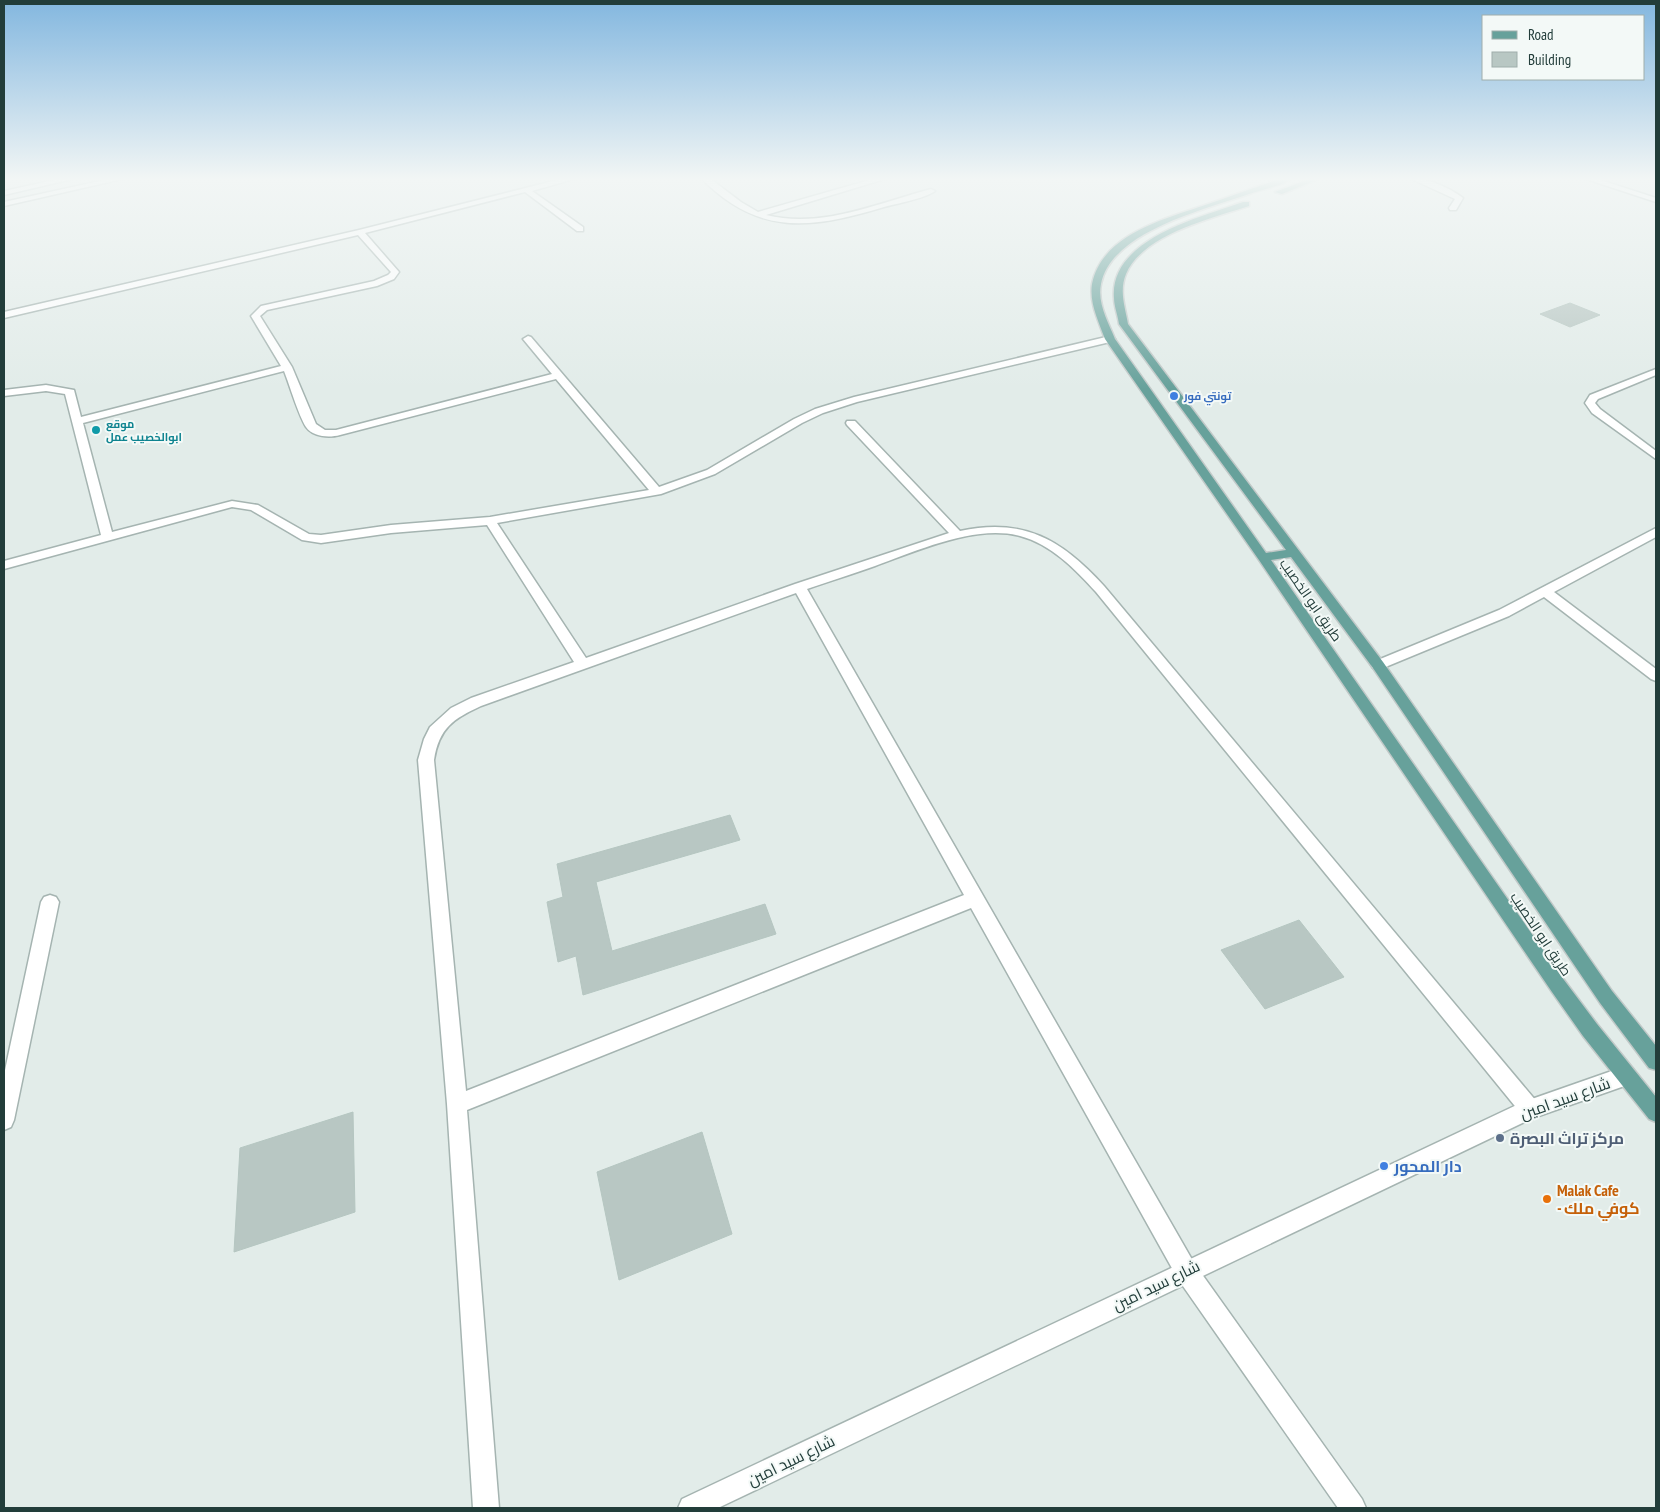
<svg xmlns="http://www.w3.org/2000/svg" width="1660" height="1512" font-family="'PT Sans Narrow',Cairo,sans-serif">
<rect width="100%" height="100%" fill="#e2ece9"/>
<path fill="#b8c7c3" stroke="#b5c6c1" d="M1570,303l30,12 -30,12 -30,-13z
M730,815l10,25 -144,42 16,69 153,-47 11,30 -193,61 -7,-39 -18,6 -11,-60 16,-5 -6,-33z
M1299,920l45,57 -79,32 -44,-59z
M353,1112l2,100 -121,40 6,-104z
M702,1132l30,102 -113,46 -22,-108z"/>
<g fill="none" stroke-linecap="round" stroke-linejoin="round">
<defs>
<path id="minor" d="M68,177h13l-77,18v-4z
M118,177h13l-127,29v-4z
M569,177h12l-49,14 51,36v4h-6l-52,-39 -160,41 34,39 -5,7 -17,7 -110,24 -7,6 32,51 24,57 9,6h11l216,-56 -29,-35 5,-3 3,1 128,150 48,-17 87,-51 21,-10 39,-12 256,-61 5,3 -5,3 -253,60 -34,11 -21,10 -87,51 -54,20 -164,29 89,135 209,-74 154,-51 -102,-108 -1,-2 1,-2h8l105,110c64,-14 102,9 144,55l433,516 3,7 -3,7 -7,3 -7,-3 -427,-524c-21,-23 -45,-48 -76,-56 -45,-12 -103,15 -145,30 -22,8 -45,15 -68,23l387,674 168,236 4,9h-28l-160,-229 -207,-371 -504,202 32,398h-26l-26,-404 -29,-344 6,-21 6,-12 21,-19 20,-10 103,-36 -87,-137 -96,8 -70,10 -19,-3 -51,-30 -19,-3 -228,62v-8l97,-26 -36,-141 -19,-3 -42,5v-6l42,-5 28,5 7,27 200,-51 -30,-50 10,-10 113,-25 14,-6 3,-3 -33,-37 -354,83v-6l355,-82zM284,371c6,15 14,43 22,56 7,10 23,11 34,8l216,-56 93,111 -159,27 -99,8 -70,10 -12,-1 -51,-29 -26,-4 -120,31 -29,-109zM796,593l168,302 -498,196 -32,-331c5,-32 19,-41 47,-54z
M700,177h8l33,25 17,10 122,-35 8,1 -122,37c56,14 112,-12 165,-26l4,2c-11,8 -37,12 -51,16 -73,22 -126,30 -184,-30z
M1407,177c17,0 42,10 56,21l-7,12h-6l-1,-2 6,-9z
M1580,177h11l65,21v4z
M1656,369v6l-58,24 -3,4 5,6 56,42v8l-64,-46 -7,-10 5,-8z
M1656,528v9l-102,55 102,77v12l-5,-2 -107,-82 -35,19 -126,52h-10l-2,-3 2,-3 126,-52z
M50,895l6,2 3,5 -45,218 -3,7 -7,3v-55l37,-173 3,-5z"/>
<path id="tertiary" d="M1626,1066l7,3 3,7 -3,7 -100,35 -815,390h-40l4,-9 841,-397z"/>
<path id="primary" d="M1285,177h10c-11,8 -30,12 -43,16 -45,16 -141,38 -151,91 -4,19 7,38 14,55l151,214 20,-3 -167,-226c-1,-8 -5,-18 -5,-26 -5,-59 87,-81 129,-96h6v4c-37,12 -107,29 -123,68 -7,17 -1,33 2,50l255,338 229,329 44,55v24l-7,-2 -49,-65 -227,-335 -82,-111 -20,3 293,420 33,44 59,73v25l-7,-3 -66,-83 -31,-44 -293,-432 -154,-221c-6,-17 -16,-36 -13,-55 10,-50 73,-65 113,-79 27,-9 53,-19 80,-28z
M1314,177h10l-42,17 -7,-2z"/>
</defs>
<use href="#minor" stroke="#a5b4b1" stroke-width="3"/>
<use href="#tertiary" stroke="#a5b4b1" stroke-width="3"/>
<use href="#primary" stroke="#c1c9c8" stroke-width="3"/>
<use href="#minor" fill="#fff" fill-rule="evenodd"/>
<use href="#tertiary" fill="#fff" fill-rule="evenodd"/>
<use href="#primary" fill="#67a19b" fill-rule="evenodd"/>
</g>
<linearGradient id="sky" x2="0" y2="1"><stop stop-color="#83b7df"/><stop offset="0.46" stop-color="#f2f6f5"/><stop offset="1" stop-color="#f2f6f5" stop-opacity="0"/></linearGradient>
<rect width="1660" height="389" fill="url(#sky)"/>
<g fill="#3f7fe0" stroke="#f3f9f7" stroke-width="2">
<circle cx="1174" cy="396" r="5"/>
<circle cx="1384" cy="1166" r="5"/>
</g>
<circle fill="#0f9aa8" stroke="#f3f9f7" stroke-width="2" cx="96" cy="430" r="5"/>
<circle fill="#5c6f8a" stroke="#f3f9f7" stroke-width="2" cx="1500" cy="1138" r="5"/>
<circle fill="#e8710a" stroke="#f3f9f7" stroke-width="2" cx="1547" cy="1199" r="5"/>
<g text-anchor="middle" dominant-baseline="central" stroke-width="4" stroke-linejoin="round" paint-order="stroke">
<g font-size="11" font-weight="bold" fill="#366cbe" stroke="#f3f9f7" text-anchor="start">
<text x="1184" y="396">تونتي فور</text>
</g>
<g font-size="11" font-weight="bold" fill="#0d838f" stroke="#f3f9f7" text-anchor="start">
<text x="106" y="424">موقع<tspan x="106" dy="13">ابوالخصيب عمل</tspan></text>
</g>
<g font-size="14" fill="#223d3a" stroke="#f3f9f7">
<text transform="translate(1311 600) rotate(55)">طريق ابو الخصيب</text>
<text transform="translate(1541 934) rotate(56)">طريق ابو الخصيب</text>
</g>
<g font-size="16" fill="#223d3a" stroke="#f3f9f7">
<text transform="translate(1565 1098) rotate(-20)">شارع سيد امين</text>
<text transform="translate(1156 1285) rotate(-26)">شارع سيد امين</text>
<text transform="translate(791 1460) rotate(-26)">شارع سيد امين</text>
</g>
<g font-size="16" font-weight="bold" fill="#4e5e75" stroke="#f3f9f7" text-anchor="start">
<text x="1510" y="1138">مركز تراث البصرة</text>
</g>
<g font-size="16" font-weight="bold" fill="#366cbe" stroke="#f3f9f7" text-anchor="start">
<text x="1394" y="1166">دار المحور</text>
</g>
<g font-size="16" font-weight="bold" fill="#c56008" stroke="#f3f9f7" text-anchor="start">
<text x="1557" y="1190">Malak Cafe<tspan x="1557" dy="18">- كوفي ملك</tspan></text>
</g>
</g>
<rect width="1660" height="1512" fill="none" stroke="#223d3a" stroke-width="10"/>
<rect x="1482" y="15" width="162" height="65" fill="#f3f9f7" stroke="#9faeab"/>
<rect x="1492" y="31" width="25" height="8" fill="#67a19b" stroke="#9faeab"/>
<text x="1528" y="40" font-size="15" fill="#223d3a">Road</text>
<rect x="1492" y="52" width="25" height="15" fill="#b8c7c3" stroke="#9faeab"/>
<text x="1528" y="65" font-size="15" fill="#223d3a">Building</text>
</svg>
